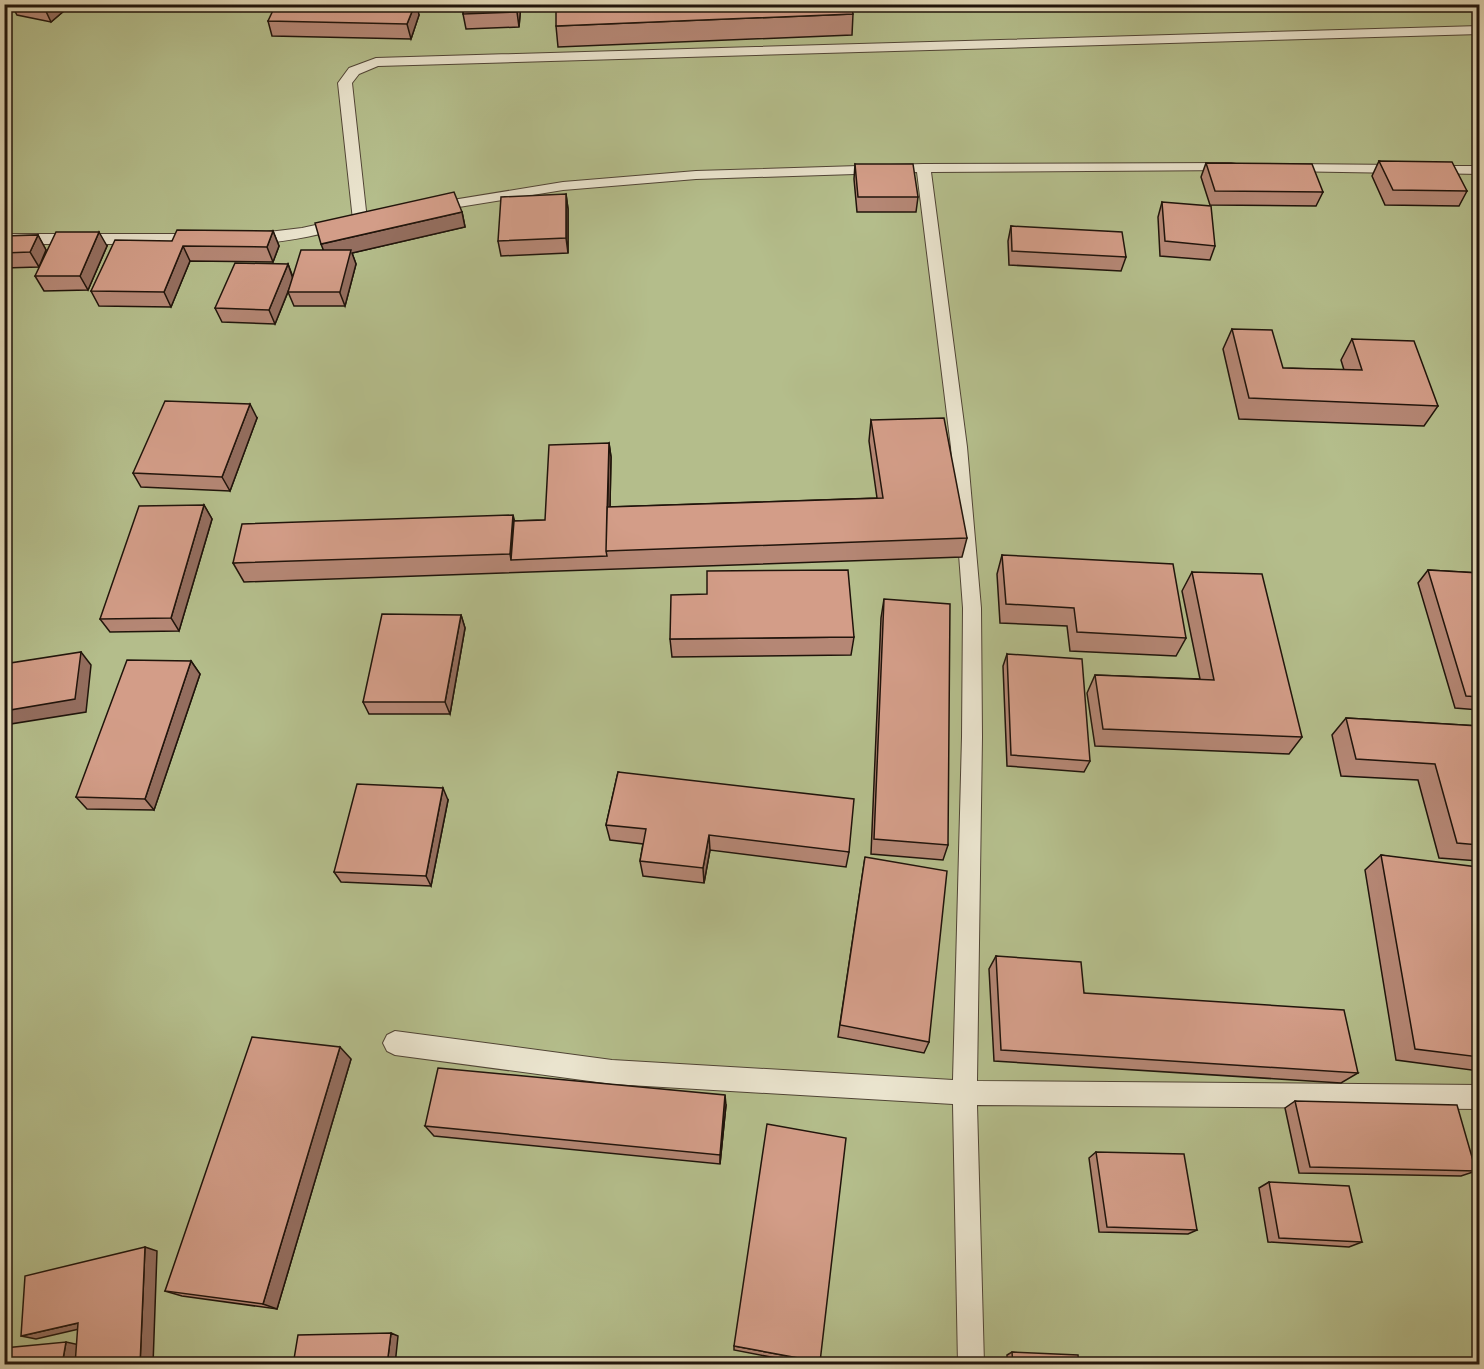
<svg xmlns="http://www.w3.org/2000/svg" width="1484" height="1369" font-family="Vollkorn,serif">
<rect width="100%" height="100%" fill="#dfd5b3"/>
<filter id="stains"><feTurbulence type="fractalNoise" baseFrequency=".00333" numOctaves="4"/><feColorMatrix values="0 0 0 0 .2 0 0 0 0 .09 0 0 0 0 .02 0 0 0 .5 -.17"/></filter>
<radialGradient id="worn" r=".72"><stop offset=".6" stop-color="#630" stop-opacity="0"/><stop offset="1" stop-color="#630" stop-opacity=".3"/></radialGradient>
<path fill="#b4bd8b" stroke="#6a684b" stroke-width="1.5" d="M5,5h1474v1359h-1474z"/>
<g fill="none" stroke-linecap="round" stroke-linejoin="round">
<defs>
<path id="service" d="M1480,26v8l-1102,32 -19,8 -7,9 15,137 -7,5 -7,-5 -15,-137 11,-15 27,-10z
M1231,163l5,1 2,3 -2,3 -305,2 36,275 14,161 1,129 -5,344 503,4v24l-503,-4 7,259h-26l-5,-260 -341,-20 -217,-29 -8,-4 -4,-8 4,-8 8,-4 217,29 341,20 9,-343 1,-129 -12,-161 -34,-275 -221,7 -133,11 -129,21 -7,-4 7,-4 129,-21 133,-11 227,-7z
M1287,164l115,1 7,4 -7,4 -120,-2 -2,-3z
M1431,166h49v8l-54,-1 -2,-3z
M343,219l7,5 -2,3c-17,5 -95,24 -104,12l7,-5 51,-6z
M4,234h193l7,5 -7,5h-193z"/>
</defs>
<use href="#service" stroke="#504435" stroke-width="2"/>
<use href="#service" fill="#eae4ce" fill-rule="evenodd"/>
</g>
<path fill="#b58775" stroke="#20140b" stroke-width="1.5" d="M11,4h61l-21,18 -34,-7z
M464,4h57l-2,23 -53,2 -3,-15z
M853,14l-1,21 -294,12 -2,-21z
M419,15l-8,24 -139,-3 -4,-15z
M1379,161l88,30 -8,15 -74,-1 -13,-29z
M1206,163l117,29 -7,14 -106,-1 -9,-28z
M855,164l63,33 -2,15h-59l-3,-33z
M566,194l2,15v44l-67,3 -3,-15z
M1162,202l53,44 -5,14 -50,-4 -2,-39z
M462,212l3,15 -113,26 4,11 -11,42h-51l-6,-14 -13,32 -53,-2 -7,-14 73,-44 5,13 30,-27z
M1011,226l115,31 -5,14 -112,-6 -1,-24z
M273,231l6,15 -6,16 -83,-1 -19,46 -72,-1 -8,-15 81,-50z
M38,235l8,15 -7,17 -35,1v-32z
M107,246l-19,44 -44,1 -9,-15z
M1232,329l51,39 61,2 -3,-10 11,-21 86,67 -14,20 -185,-7 -16,-70z
M257,418l-27,73 -89,-4 -8,-14z
M871,420l96,118 -5,19 -718,25 -11,-19 281,-42 31,-1 64,-77 2,14 -1,50 267,-9 -8,-57z
M204,505l8,14 -33,112 -69,1 -10,-13z
M1002,555l184,83 -10,18 -106,-5 -3,-25 -67,-3 -3,-49z
M1428,570l51,3v137l-24,-2 -37,-125z
M1192,572l110,165 -13,17 -194,-8 -8,-53 8,-18 105,4 -18,-88z
M884,599l64,246 -5,15 -72,-6 10,-236z
M461,615l4,13 -15,86h-81l-6,-12z
M854,637l-3,18 -179,2 -2,-18z
M1007,654l83,107 -6,11 -77,-6 -4,-100z
M191,661l9,13 -46,136 -67,-1 -11,-12z
M1346,718l133,8v135l-40,-3 -21,-78 -77,-4 -9,-41z
M618,772l231,80 -3,15 -136,-17 -6,33 -61,-7 -3,-15 3,-17 -33,-4 -4,-15z
M448,800l-17,86 -90,-4 -7,-10z
M1381,855l98,18v198l-83,-11 -31,-190z
M865,857l64,185 -5,11 -86,-16z
M996,956l88,37 274,80 -17,10 -347,-22 -5,-92z
M351,1059l-74,250 -95,-13 -17,-5z
M1295,1101l181,70 -15,5 -162,-3 -14,-65z
M726,1105l-6,59 -286,-28 -9,-10z
M1096,1152l101,78 -9,4 -89,-2 -10,-74z
M1269,1182l93,60 -13,5 -81,-5 -9,-54z
M734,1346l86,16 -2,3h-6l-78,-15z
M1012,1352l67,13h-72v-10z"/>
<path fill="#946e5f" stroke="#20140b" stroke-width="1.5" d="M48,4h24l-21,18 -7,-15z
M415,4h2l2,11 -8,24 -4,-15z
M517,4h4l-2,23 -2,-15z
M566,194l2,15v44l-2,-15z
M462,212l3,15 -113,26 4,11 -11,42 -24,-62z
M273,231l6,15 -6,16 -6,-15z
M99,232l8,14 -19,44 -8,-14z
M38,235l8,15 -7,17 -9,-15z
M183,246l7,15 -19,46 -7,-15z
M288,264l5,15 -18,45 -6,-14z
M250,404l7,14 -27,73 -8,-14z
M609,443l2,14 -2,93 -2,1z
M204,505l8,14 -33,112 -8,-13z
M513,515l5,19 -7,26 -1,-6z
M461,615l4,13 -15,86 -5,-12z
M81,652l10,13 -5,47 -82,13v-14z
M191,661l9,13 -46,136 -9,-11z
M443,788l5,12 -17,86 -5,-10z
M709,835l1,15 -6,33 -1,-15z
M340,1047l11,12 -74,250 -14,-5z
M725,1095l1,10 -6,59v-9z
M145,1247l12,4 -4,114h-13z
M78,1323l14,3 -56,13 -15,-3z
M391,1333l7,3 -3,29h-8z
M66,1342l14,3 -4,20h-14z"/>
<path fill="#d39d88" stroke="#20140b" stroke-width="1.5" d="M31,4h17l-4,3z
M276,4h139l-8,20 -139,-3z
M464,4h53v8l-54,2z
M644,4h207l2,10 -297,12v-18z
M1379,161l73,1 15,29 -74,-1z
M1206,163l106,1 11,28 -108,-1z
M855,164h58l5,33h-60z
M454,192l8,20 -141,32 -6,-21z
M566,194v44l-68,3 3,-44z
M1162,202l49,4 4,40 -50,-5z
M1011,226l111,6 4,25 -114,-6z
M177,230l96,1 -6,16 -84,-1 -19,46 -73,-1 24,-51 57,1z
M56,232h43l-19,44h-45z
M38,235l-8,17 -26,1v-17z
M301,250h50l-11,42h-52z
M235,263l53,1 -19,46 -54,-2z
M1232,329l40,1 11,38 79,2 -10,-31 62,2 24,65 -189,-8z
M165,401l85,3 -28,73 -89,-4z
M944,418l23,120 -361,13 1,-44 276,-9 -12,-78z
M609,443l-3,108 1,5 -96,4 3,-39 31,-1 4,-75z
M204,505l-33,113 -71,1 39,-113z
M513,515l-3,39 -277,9 9,-39z
M1002,555l171,9 13,74 -109,-6 -3,-24 -68,-4z
M848,570l6,67 -184,2 1,-44 36,-1v-23z
M1428,570l51,3v124l-13,-1z
M1192,572l70,2 40,163 -199,-8 -8,-54 119,5z
M884,599l66,5 -2,241 -74,-6z
M382,614l79,1 -16,87h-82z
M81,652l-6,47 -71,12v-47z
M1007,654l75,5 8,102 -79,-6z
M127,660l64,1 -46,138 -69,-2z
M1346,718l133,8v119l-22,-2 -22,-79 -79,-5z
M618,772l236,27 -5,53 -140,-17 -6,33 -63,-7 6,-32 -40,-4z
M357,784l86,4 -17,88 -92,-4z
M1381,855l97,12 1,6v184l-64,-8z
M865,857l82,14 -18,171 -89,-17z
M996,956l85,6 3,31 260,17 14,63 -357,-23z
M252,1037l88,10 -77,257 -98,-13z
M438,1068l287,27 -5,60 -295,-29z
M1295,1101l162,4 19,66 -166,-4z
M767,1124l79,14 -26,224 -86,-16z
M1096,1152l88,2 13,76 -90,-3z
M1269,1182l80,4 13,56 -83,-4z
M145,1247l-5,118h-65l3,-42 -57,13 4,-60z
M391,1333l-4,32h-94l5,-30z
M66,1342l-4,23h-58v-17z
M1012,1352l66,3 1,10h-66z"/>
<rect width="1484" height="1369" fill="none" stroke="#dfd5b3" stroke-width="24"/>
<rect x="6" y="6" width="1472" height="1357" fill="none" stroke="#20140b" stroke-width="3"/>
<rect x="12" y="12" width="1460" height="1345" fill="none" stroke="#20140b" stroke-width="1.5"/>
<rect width="100%" height="100%" filter="url(#stains)"/>
<rect width="100%" height="100%" fill="url(#worn)"/>
</svg>
